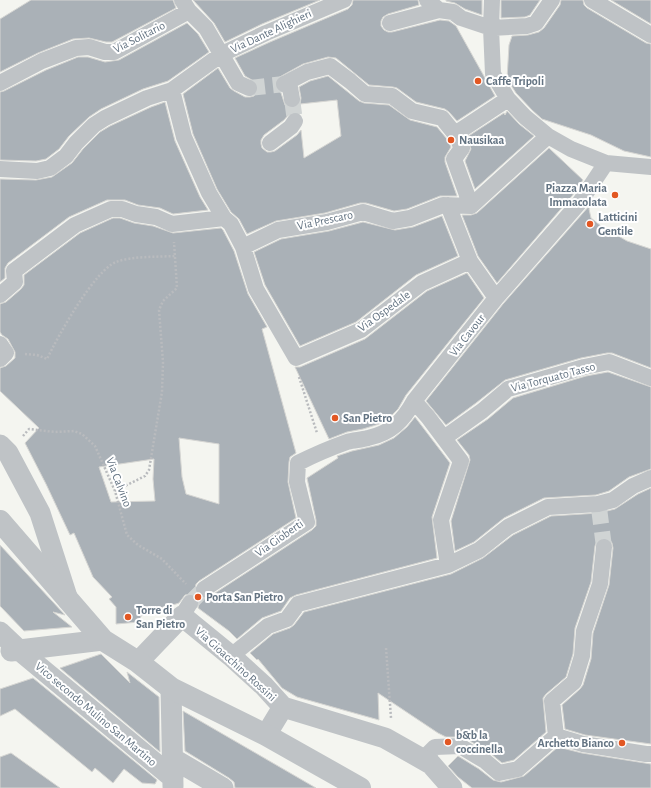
<svg xmlns="http://www.w3.org/2000/svg" width="651" height="788" font-family="'Alegreya Sans',sans-serif">
<rect width="100%" height="100%" fill="#f4f5f0"/>
<path fill="#aab1b7" stroke="#d6d6d3" fill-rule="evenodd" d="M31,0h142l3,8 -64,34h-6l-17,-4 -16,1 -35,14 -38,19v-53z
M193,0h127l-58,24 -37,18 -11,-19z
M353,0h65l1,5 -31,9 -5,3 -2,4v5l3,4 4,2h4l48,-12 9,1 7,5 39,70 -38,25 -8,-9 -4,-3 -29,-7 -19,-14 -4,-1 -24,-2 -33,-27 -8,-1 -25,7 -27,15 -1,4v5l6,5 4,12 4,3h5l4,-2 1,6h-4l-5,1 -6,7 -20,15 -3,5v4l1,4 5,4h4l4,-1 22,-16 4,-5 3,28 37,-22 -4,-36 -37,4 1,-6 -2,-11 11,-6 18,-5 31,25 5,2 25,2 21,15 27,7 10,12 4,8 -6,10v5l12,34h-17l-33,13 -13,2 -28,-8h-6l-35,10 -49,8 -29,13 -8,-15 -8,-7 -14,-23 -24,-55 -10,-40 35,-26 12,20 4,3 11,6h5l4,-1 4,-4v-5l-1,-4 -12,-7 -10,-18 35,-16 78,-33 4,-4z
M446,0h36v15l-17,-6 -10,-6 -9,-2z
M501,0h39l-10,15 -5,2 -24,1z
M561,0h22l1,5 3,3 59,35 5,1v113l-27,-6 -33,-16 -49,-16 -10,-9 -16,-17 -9,-14 2,-34 3,-9 16,-1 11,-3 5,-4 16,-23z
M611,0h40v24z
M187,23l11,11 11,18 -41,29 -25,8 -42,20 -12,8 -20,19 -10,13 -13,10 -10,2 -36,-1v-68l4,-1 42,-21 32,-13h10l17,5 14,-2z
M165,102l10,39 25,56 8,13 -35,4 -13,-6 -22,-3 -13,-5h-18l-38,17 -61,46 -3,5v10l-5,4v-103l36,1 16,-3 20,-14 11,-14 17,-17 10,-6 41,-19z
M507,111l12,13 15,12 -59,53 -10,-28 6,-12 -4,-12 37,-24 1,2z
M549,148l34,32 -11,16 -75,87 -19,-27 -16,-41h9l6,-2z
M590,205l-1,4 2,9 10,8 26,15 24,8v119l-39,-15h-5l-26,5 -76,22 -29,23 -30,22 -20,-24 77,-97z
M442,216l16,40 -42,19 -60,47 -56,24 -35,-61 -11,-33 27,-13 48,-8 34,-9 32,8 18,-3z
M113,218h7l14,5 19,3 20,7 48,-5 2,2 11,21 14,43 19,33 -5,2 34,124 -6,4 -1,5 -1,20 8,36 -97,63 -3,3 -1,5 1,5 3,3 5,1 5,-1 103,-67 4,-4v-6l-9,-42 31,-20 -1,-2 15,-5 27,-6 15,-7 13,-11 8,-10 35,46 -18,54 5,41 -141,37 -6,3 -9,13 -19,7 -25,21 -8,-8 -31,-23 1,-4 -1,-5 -3,-4 -4,-1 -6,1 -6,8 -3,1 -16,4 -19,8 -2,6 -23,2v-17l-7,-8 3,-2 -19,-20 -3,-7 -16,-37 -4,2 -24,-51 -21,-41 14,-15 -39,-37v-23l6,-2 9,-8v-6l-7,-13 -6,-4 -2,-3v-28l6,-2 15,-13 3,-4v-10l56,-42zM179,438l40,6v60l-33,-10 -4,-17zM154,459l-1,20 2,22 -44,1 -12,-35z
M467,273l17,25 -78,97 -8,14 -9,9 -10,6 -16,5 -16,3 -18,7 -34,-72h5l65,-28 62,-48z
M608,372l43,15v82l-22,8 -20,14 -13,4 -52,3 -40,20 -30,24 -19,9 -4,-30 19,-61 -1,-5 -12,-15 31,-21 25,-21 73,-22z
M651,488v256l-66,-9 -20,-6 -3,-24 18,-16 3,-4 8,-26 2,-26 16,-48 4,-37 -1,-5 -2,-3 -5,-2 -5,1 -3,2 -2,5 -4,36 -16,46 -2,26 -7,23 -20,17 -3,4 3,34 -32,28 -12,3 -12,-10 -25,-15 -5,-1h-14l-8,-4 -60,-40 1,27 -82,-23 -15,-9 -24,-29 -1,1 -7,-7 23,-19 17,-6 4,-3 10,-13 147,-38 32,-16 30,-23 38,-19 48,-3 16,-4 23,-15z
M0,545l65,70 -12,-3 19,15 -48,4 -24,-25z
M101,654l29,29 -3,-11 32,25 1,55 -100,-84z
M33,678l124,102 -2,4 -13,-1 -18,-14 -11,14 -18,-15 -3,4 -77,-63 -15,7v-27z
M183,711l133,77h-81l-1,-6 -5,-4 -44,-27z
M558,747l24,6 69,11v24h-179l-14,-11 -10,-11 10,-10 21,13 14,11 8,2 23,-6z
M11,753l49,35h-60v-31z"/>
<g fill="none" stroke-linecap="round" stroke-linejoin="round">
<path stroke="#d0d4d4" stroke-width="16" stroke-dasharray="16 8" stroke-linecap="butt" d="M249,88l35,-4
M292,99l3,22
M599,508l5,39
M190,603l14,-14"/>
<path stroke="#b9bbbe" stroke-width="2.5" stroke-dasharray="2 2" stroke-linecap="butt" d="M25,354l12,1 10,4c11,-23 47,-88 69,-97 16,-6 41,-5 59,-6
M299,377l18,56
M23,436l6,-7 26,3 19,-1 8,3 13,12 20,45 12,44 11,10 24,14 24,25
M115,491l30,-15 4,-6 13,-78 1,-30 -4,-52 4,-9 14,-13 -3,-46
M386,648l5,70"/>
<path stroke="#bfc3c6" stroke-width="16" d="M182,0l7,11 17,17 32,55 11,5
M427,0l12,10 14,2 8,6 30,10 36,-2 9,-3 16,-23
M492,0l-1,28 2,46 15,25 17,18 23,19 23,13 35,14 45,4
M592,0l59,35
M390,23l49,-13
M289,82l3,17
M0,83l42,-22 34,-13 13,-1 16,5h9l75,-41
M284,84l23,-12 23,-6 20,15 15,13 27,2 20,15 30,7 13,16
M172,90l12,47 25,56 15,25 7,6 12,23 13,42 40,69 65,-28 61,-47 48,-22
M270,143l21,-16 4,-6
M0,169l37,2 13,-3 16,-12 10,-13 18,-18 11,-7 42,-20 25,-8 50,-36 44,-21 78,-33
M448,205l22,56 26,37
M471,206l-17,-47 8,-11 -7,-14 53,-35
M243,247l35,-17 49,-8 36,-10 30,9 17,-3 33,-13 28,1 77,-70
M0,295l15,-13 -1,-11 61,-46 36,-16h11l14,5 20,3 16,7 52,-6
M0,344l6,9 -6,6
M414,401l14,16 33,44 -20,59 7,45
M444,438l38,-27 26,-22 76,-22 25,-5 42,16
M204,589l103,-67 -10,-40 1,-19c16,-8 32,-15 49,-21 6,-2 14,-2 21,-4 23,-5 35,-17 46,-37l82,-103 84,-96 26,-39
M182,616l8,-13
M231,656l37,-30 19,-7 11,-15 150,-39 31,-15 29,-23 40,-20 50,-3 15,-4 20,-14 18,-8
M556,736l-4,-35 22,-19 8,-26 2,-25 16,-47 4,-37
M423,759l12,-12 25,-1 25,15 14,12 19,-4 38,-33 27,8 63,10h5"/>
<path stroke="#bfc3c6" stroke-width="21" d="M0,445l8,8 32,60 28,87
M0,632l19,18 154,128
M11,651l92,-11
M138,662l44,-46 49,40 33,30 19,21 102,31 46,26 21,24
M171,688l2,98
M266,735l17,-28
M172,758l51,30"/>
<path stroke="#bfc3c6" stroke-width="22" d="M0,521l103,119 35,22 33,26 95,47 94,53"/>
</g>
<g fill="#e25723" stroke="#fff" stroke-width="1.5">
<circle cx="478" cy="81" r="4"/>
<circle cx="451" cy="140" r="4"/>
<circle cx="615" cy="195" r="4"/>
<circle cx="590" cy="224" r="4"/>
<circle cx="335" cy="418" r="4"/>
<circle cx="198" cy="597" r="4"/>
<circle cx="128" cy="617" r="4"/>
<circle cx="448" cy="742" r="4"/>
<circle cx="622" cy="743" r="4"/>
</g>
<g text-anchor="middle" dominant-baseline="central" stroke-width="4" stroke-linejoin="round" paint-order="stroke">
<g font-size="12" fill="#637382" stroke="#fff">
<text transform="translate(271 31) rotate(-25)">Via Dante Alighieri</text>
<text transform="translate(139 37) rotate(-27)">Via Solitario</text>
<text transform="translate(325 220) rotate(-12)">Via Prescaro</text>
<text transform="translate(384 311) rotate(-36)">Via Ospedale</text>
<text transform="translate(467 335) rotate(-52)">Via Cavour</text>
<text transform="translate(553 377) rotate(-15)">Via Torquato Tasso</text>
<text transform="translate(119 482) rotate(69)">Via Calvino</text>
<text transform="translate(279 538) rotate(-35)">Via Gioberti</text>
<text transform="translate(236 664) rotate(42)">Via Gioacchino Rossini</text>
<text transform="translate(96 714) rotate(40)">Vico secondo Mulino San Martino</text>
</g>
<g font-size="12" font-weight="bold" fill="#637382" stroke="#fff" text-anchor="start">
<text x="486" y="81">Caffe Tripoli</text>
<text x="459" y="140">Nausikaa</text>
<text x="607" y="188" text-anchor="end">Piazza Maria<tspan x="607" dy="14">Immacolata</tspan></text>
<text x="598" y="217">Latticini<tspan x="598" dy="14">Gentile</tspan></text>
<text x="343" y="418">San Pietro</text>
<text x="206" y="597">Porta San Pietro</text>
<text x="136" y="610">Torre di<tspan x="136" dy="14">San Pietro</tspan></text>
<text x="456" y="735">b&amp;b la<tspan x="456" dy="14">coccinella</tspan></text>
<text x="614" y="743" text-anchor="end">Archetto Bianco</text>
</g>
</g>
</svg>
